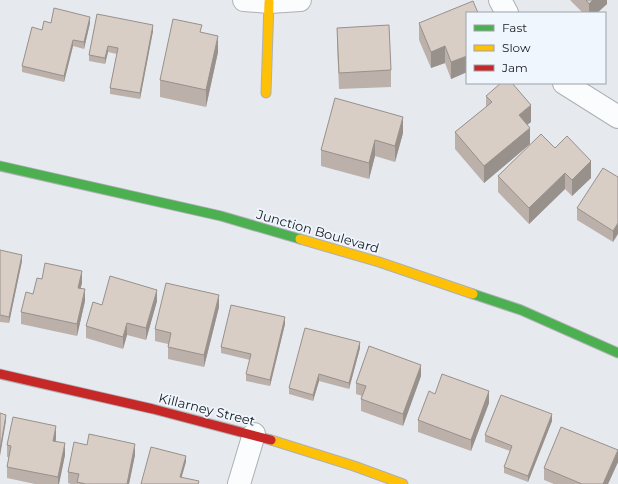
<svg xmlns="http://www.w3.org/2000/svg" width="618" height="484" font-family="Montserrat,sans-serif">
<rect width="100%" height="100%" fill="#e6eaef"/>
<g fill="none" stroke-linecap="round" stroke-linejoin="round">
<defs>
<path id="street" d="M244,0l25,2 31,-2
M500,0l7,13
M564,83l54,34
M239,484l15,-50"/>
<path id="fast" d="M0,166l221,50 79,23
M473,294l48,16 97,43"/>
<path id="slow" d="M266,93l3,-91
M300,239l79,23 94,32
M271,440l83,26 49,18"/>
<path id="jam" d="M0,374l153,35 118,31"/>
</defs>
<use href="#street" stroke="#adb0b4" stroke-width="24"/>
<use href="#fast" stroke="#adb0b4" stroke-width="11"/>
<use href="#slow" stroke="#adb0b4" stroke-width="11"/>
<use href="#jam" stroke="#adb0b4" stroke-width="11"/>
<use href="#street" stroke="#fbfcfd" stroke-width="22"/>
<use href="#fast" stroke="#4caf50" stroke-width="9"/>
<use href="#slow" stroke="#ffc107" stroke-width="9"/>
<use href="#jam" stroke="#c62828" stroke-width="9"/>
</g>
<path fill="#bbb1aa" d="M570,0h37v4l-10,9h-14z
M467,13v59l-16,7 -6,-16 -14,5 -12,-28v-17z
M97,14l56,17 -13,68 -30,-5v-6l7,-34 -9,-2 -3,12 -16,-3v-6z
M51,23h39l-6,26 -11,-3 -9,36 -42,-10v-6l20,-36z
M337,28l54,42v17l-52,2 -2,-45z
M202,32l16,20 -12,55 -46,-10v-17z
M486,96l45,26 -4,3 3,19 -46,39 -29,-34v-17l31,-25z
M403,133l-8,29 -20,-6 -6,23 -48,-13v-16z
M555,148l36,30 -19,18 -7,-7 -36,35 -31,-32v-16z
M618,177l-5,65 -36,-22v-12z
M0,250l22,11 -13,62 -9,-1z
M42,279l40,4 -2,5 5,13 -8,35 -56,-12v-12z
M157,301l-11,39 -19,-5 -4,14 -37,-11v-12l16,-21z
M219,307l-15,60 -36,-8v-15l-13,-3v-12z
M285,324l-15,62 -24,-5v-7l4,-14 -29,-7v-6z
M360,348l-11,41 -30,-8 -6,20 -24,-7v-6z
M421,376l-18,50 -42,-15v-12l1,-3 -6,-2v-11z
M435,394l54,9 -18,48 -53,-19v-12z
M552,421l-24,61 -24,-9v-6l6,-16 -25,-9v-7z
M56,438v3l9,14 -6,29h-24l-28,-6v-11l2,-10h-2v-12z
M135,455l-6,29h-58l-3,-1v-11z
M618,462l-10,22h-54l-10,-4v-12z"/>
<path fill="#98908b" d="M593,0h14v4l-10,9h-8v-9z
M90,17v6l-6,26v-7z
M153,25v6l-13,68v-6z
M218,36v16l-12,55v-17z
M73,40v6l-9,36v-6z
M108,46v6l-3,12v-6z
M445,46v17l-14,5v-16z
M467,56v16l-16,7v-17z
M531,105v17l-12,9v-16z
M403,117v16l-8,29v-16z
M530,128v16l-46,39v-17z
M375,140v16l-6,23v-16z
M591,161v17l-19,18v-16z
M565,173v16l-36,35v-16z
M618,223v11l-5,8v-11z
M22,255v6l-13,62v-6z
M82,271v12l-4,16v-11z
M85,289v12l-8,35v-12z
M157,290v11l-11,39v-12z
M219,295v12l-15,60v-12z
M285,317v7l-15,62v-6z
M127,323v12l-4,14v-12z
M360,342v6l-11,41v-6z
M421,365v11l-18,50v-12z
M319,374v7l-6,20v-6z
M489,391v12l-18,48v-11z
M552,414v7l-24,61v-6z
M6,415v6l-6,35v-6z
M56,426v12l-3,15v-12z
M65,443v12l-6,29h-1v-7z
M135,444v11l-6,29h-2z
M618,450v12l-10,22h-5z
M186,456v6l-6,21v-6z"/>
<path fill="#d9cec6" stroke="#98908b" d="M586,0h7l-4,4z
M473,1l5,12h-11v43l-16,6 -6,-16 -14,6 -12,-29z
M54,8l36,9 -6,25 -11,-2 -9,36 -42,-10 10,-39 10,3 2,-9 7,2z
M97,14l56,11 -13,68 -30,-5 8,-40 -10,-2 -3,12 -16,-3z
M173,19l29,6 -2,7 18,4 -12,54 -46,-10z
M389,25l2,45 -52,3 -2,-45z
M501,83h11l19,22 -12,10 11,13 -46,38 -29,-34 37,-30 -6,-6z
M335,98l68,19 -8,29 -20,-6 -6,23 -48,-13z
M541,134l14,14 12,-12 24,25 -19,19 -7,-7 -36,35 -31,-32z
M603,168l15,9v46l-5,8 -36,-23z
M0,250l22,5 -13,62 -9,-2z
M45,263l37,8 -4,17 7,1 -8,35 -56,-12 5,-20 7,2 4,-16 5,1z
M110,276l47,14 -11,38 -19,-5 -4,14 -37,-11 7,-24 9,3z
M166,283l53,12 -15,60 -36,-8 3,-14 -16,-4z
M231,305l54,12 -15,63 -24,-6 5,-20 -30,-7z
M305,328l55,14 -11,41 -30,-9 -6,21 -24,-7z
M369,346l52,19 -18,49 -42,-15 5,-13 -10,-3z
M442,374l47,17 -18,49 -53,-20 11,-29 6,3z
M501,395l51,19 -24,62 -24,-9 8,-21 -27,-11z
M0,413l6,2 -6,35z
M13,417l43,9 -3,15 12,2 -7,34 -51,-10 4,-21 -4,-1z
M561,427l57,23 -15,34h-21l-38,-16z
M89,434l46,10 -8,40h-41l-9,-2 2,-8 -11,-2 6,-30 13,3z
M151,447l35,9 -6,21 19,4 -1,3h-57z"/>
<g text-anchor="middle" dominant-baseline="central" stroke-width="3.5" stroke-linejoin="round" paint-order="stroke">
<g font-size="13" fill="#202226" stroke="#f0f6fe">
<text transform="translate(318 231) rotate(16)">Junction Boulevard</text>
<text transform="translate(207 409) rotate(14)">Killarney Street</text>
</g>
</g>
<rect x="466" y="12" width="140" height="72" fill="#f0f6fe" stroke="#9da1a8"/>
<rect x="474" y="25" width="20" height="6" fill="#4caf50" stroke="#9da1a8"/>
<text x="502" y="32" font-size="12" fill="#202226">Fast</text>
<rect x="474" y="45" width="20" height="6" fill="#ffc107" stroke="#9da1a8"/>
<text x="502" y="52" font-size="12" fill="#202226">Slow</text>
<rect x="474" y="65" width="20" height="6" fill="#c62828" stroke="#9da1a8"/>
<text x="502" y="72" font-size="12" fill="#202226">Jam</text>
</svg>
